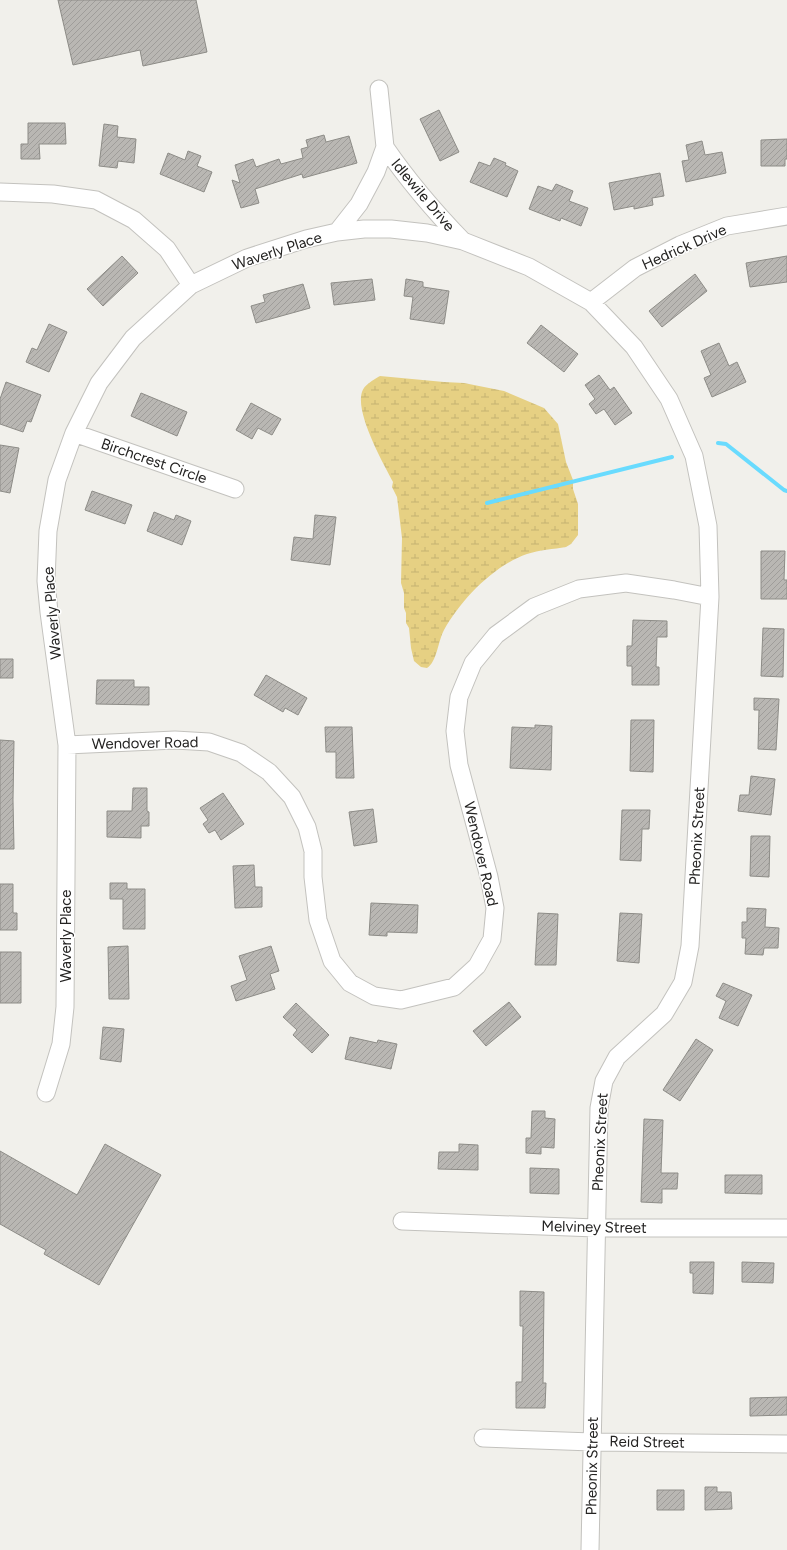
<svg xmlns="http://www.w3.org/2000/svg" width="787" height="1550" font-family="Figtree,sans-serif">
<defs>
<pattern id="wetland-marsh" width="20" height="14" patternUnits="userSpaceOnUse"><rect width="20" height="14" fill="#e6d083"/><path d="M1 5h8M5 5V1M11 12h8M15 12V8" fill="none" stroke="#c5b271"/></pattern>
<pattern id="building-hatch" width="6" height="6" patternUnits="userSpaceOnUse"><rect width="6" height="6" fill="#b9b7b3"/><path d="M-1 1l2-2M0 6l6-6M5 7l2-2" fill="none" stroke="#9f9d9a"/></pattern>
</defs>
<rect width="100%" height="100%" fill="#f1f0eb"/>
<path fill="url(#wetland-marsh)" d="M380,376l64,6 20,1 40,8 40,17 14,16 8,38 7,18v9l5,15v31l-7,9 -5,3c-12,2 -27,3 -39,7 -34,12 -66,46 -83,76 -6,11 -7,32 -17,38l-6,-1 -7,-6 -3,-13 -2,-20 -3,-5v-10l-2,-5v-15l-3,-10 1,-45 -5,-41 -5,-10 1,-5c-10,-19 -38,-69 -31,-90 2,-7 11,-12 18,-16z"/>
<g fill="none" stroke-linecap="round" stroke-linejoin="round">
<path stroke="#69dbfe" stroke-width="4" d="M718,443l8,1 58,46 3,1
M487,503l185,-46"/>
</g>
<path fill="url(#building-hatch)" stroke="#8d8c87" d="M58,0h138l11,52 -64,14 -3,-16 -67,15z
M439,110l20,42 -19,9 -20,-42z
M28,123h37l1,21h-27l1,15h-19v-15h7z
M104,124l14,2 -1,11 19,2 -2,24 -16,-2 -1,7 -18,-2z
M324,135l2,7 23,-6 8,27 -54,15 -1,-4 -47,15 4,14 -18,5 -9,-28 8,3 -5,-18 18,-6 3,8 23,-8 2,5 22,-6 -2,-9 7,-2 -2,-7z
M787,139v20h-2v7h-24v-26z
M702,141l3,14 17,-3 4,21 -40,9 -4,-21 7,-1 -3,-15z
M188,151l13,5 -4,10 15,6 -8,20 -44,-18 8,-21 17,7z
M494,158l12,5 -1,2 13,6 -11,26 -37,-15 9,-20 11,4z
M660,173l4,23 -12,2 1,7 -19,4v-3l-20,4 -5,-27z
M556,184l17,7 -4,10 19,7 -7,18 -20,-8 -1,3 -31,-12 9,-23 14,5z
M122,256l16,17 -35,33 -16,-17z
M787,256v26l-37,5 -4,-24z
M695,274l12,17 -45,36 -13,-16z
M372,279l3,21 -41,5 -3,-22z
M406,279l17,3v5l26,4 -5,33 -34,-5 3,-22 -9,-1z
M303,284l7,24 -54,15 -5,-17 14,-4 -2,-7z
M49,324l18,8 -18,40 -23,-10 6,-14 5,2z
M541,325l37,29 -14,18 -37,-29z
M719,343l10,23 8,-4 9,20 -34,15 -8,-19 7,-3 -10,-24z
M599,375l11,15 4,-3 18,26 -17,12 -11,-16 -8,5 -7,-10 6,-5 -10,-14z
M6,382l35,13 -10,27 -4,-1 -4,11 -23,-8v-25z
M141,393l46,19 -10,24 -46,-20z
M251,403l30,16 -9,16 -14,-7 -6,11 -16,-9z
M0,445l19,3 -9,45 -10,-2z
M92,491l40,14 -7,19 -40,-14z
M154,512l20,8 2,-5 15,6 -9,24 -35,-14z
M315,515l21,2 -6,48 -39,-5 3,-23 19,2z
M761,551h24l-1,29h3v19h-26z
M633,620l34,1v16h-10l-1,30h3v18h-27v-19h-5v-20h5z
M763,628l21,1 -1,48 -22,-1z
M0,659h13v19h-13z
M266,675l41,23 -9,17 -13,-7 -2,4 -29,-17z
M97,680h37v7h15v18l-53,-1z
M754,698l25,1 -3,51 -18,-1 1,-39h-5z
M631,720h23l-1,52 -23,-1z
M535,725l17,1 -1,44 -41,-2 2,-41 23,1z
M325,727h27l2,51h-18v-26h-10z
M0,740l14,1 -1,59 1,49h-14z
M751,776l24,3 -4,36 -33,-4 2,-16h9z
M133,788h14v23l2,1v14h-8v12l-34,-1v-26h25z
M223,793l21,31 -23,16 -6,-10 -6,3 -6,-9 5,-4 -8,-12z
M373,809l4,33 -23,4 -5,-34z
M622,810h28l-1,19h-7l-1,32 -21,-1z
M751,836h19l-1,41 -19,-1z
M254,865l1,22h7v20l-27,1 -2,-42z
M110,883h17v6h18v40h-22v-30h-13z
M0,884h13v29h4v17h-17z
M371,903l47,2 -1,28 -30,-1v4l-18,-1z
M747,908l19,1 -1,18 14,1 -1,20h-14l-1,7 -18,-1 1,-16h-4v-16h5z
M538,913l20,1 -2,51h-21z
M620,913l22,1 -3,49 -22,-2z
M128,946l1,53h-20l-1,-52z
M271,946l8,25 -9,3 5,15 -39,12 -5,-15 16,-6 -8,-24z
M0,952h21v51h-21z
M723,983l29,12 -14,31 -19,-8 7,-17 -10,-5z
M509,1002l12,15 -35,29 -13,-15z
M296,1003l33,32 -17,18 -19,-18 4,-5 -14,-13z
M103,1027l21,2 -3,33 -21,-3z
M350,1037l27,6 1,-3 19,4 -6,25 -46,-10z
M696,1039l17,11 -33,51 -17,-11z
M532,1111h13v7l10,1 -1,29 -13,-1v7l-15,-1v-15h5z
M644,1119l19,1 -2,53h17l-1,16h-15v14l-21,-1z
M105,1144l56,31 -62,110 -55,-31 2,-4 -46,-26v-73l77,44z
M459,1144l19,1v25l-40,-1 1,-17h20z
M530,1168l29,1v25l-29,-1z
M725,1175h37v19l-37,-1z
M690,1262h24l-1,32 -20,-1v-20h-3z
M742,1262l32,1 -1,20 -31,-1z
M520,1291l24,1 -1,91h3l-1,25h-29v-26h6l1,-56h-3z
M787,1397v18l-37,1v-18z
M705,1487h12v5h14l1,17 -27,1z
M657,1490h27v20h-27z"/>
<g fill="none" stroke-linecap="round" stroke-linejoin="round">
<defs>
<path id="minor" d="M385,147c24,35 49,64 78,94
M0,192l53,2 43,6 38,20 33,29 24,36
M337,232l22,-28 17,-32 9,-25 -6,-58
M591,302l44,-34 45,-23 47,-19 60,-10
M74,433l161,56
M67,745l108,-5 34,2 32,11 28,19 23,25 15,30 6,24v26l5,43 14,41 18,22 24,13 27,4 53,-13 23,-21 15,-27 3,-31 -6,-31 -30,-112 -4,-34 4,-34 14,-34 23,-28 38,-28 45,-18 47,-6 48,7 36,7
M46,1093l15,-49 4,-37 2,-262 -18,-133 -3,-31 2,-50 9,-51 17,-47 25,-50 34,-45 58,-53 56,-27 59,-19 31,-7 27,-3h27l36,4 36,8 66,26 62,35 43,45 35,52 25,57 14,70 2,71 -20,349 -7,36 -19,32 -47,43 -13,24 -5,27 -9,442
M402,1221l194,7h191
M483,1438l109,4 195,2"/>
</defs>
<use href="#minor" stroke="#c3c2be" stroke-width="19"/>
<use href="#minor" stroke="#fff" stroke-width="17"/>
</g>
<g text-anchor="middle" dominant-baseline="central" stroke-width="3" stroke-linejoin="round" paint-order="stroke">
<g font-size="15" fill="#242322" stroke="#fff">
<text transform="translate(423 195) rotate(50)">Idlewile Drive</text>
<text transform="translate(684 247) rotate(-24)">Hedrick Drive</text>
<text transform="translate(277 251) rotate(-18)">Waverly Place</text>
<text transform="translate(154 461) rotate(19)">Birchcrest Circle</text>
<text transform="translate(52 613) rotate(-95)">Waverly Place</text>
<text transform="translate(145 743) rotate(-1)">Wendover Road</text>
<text transform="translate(697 836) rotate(-87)">Pheonix Street</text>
<text transform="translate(481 854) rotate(77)">Wendover Road</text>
<text transform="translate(66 936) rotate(-90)">Waverly Place</text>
<text transform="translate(600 1142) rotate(-87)">Pheonix Street</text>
<text transform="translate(594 1227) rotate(1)">Melviney Street</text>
<text transform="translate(647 1442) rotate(1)">Reid Street</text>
<text transform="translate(592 1466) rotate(-89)">Pheonix Street</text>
</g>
</g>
</svg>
